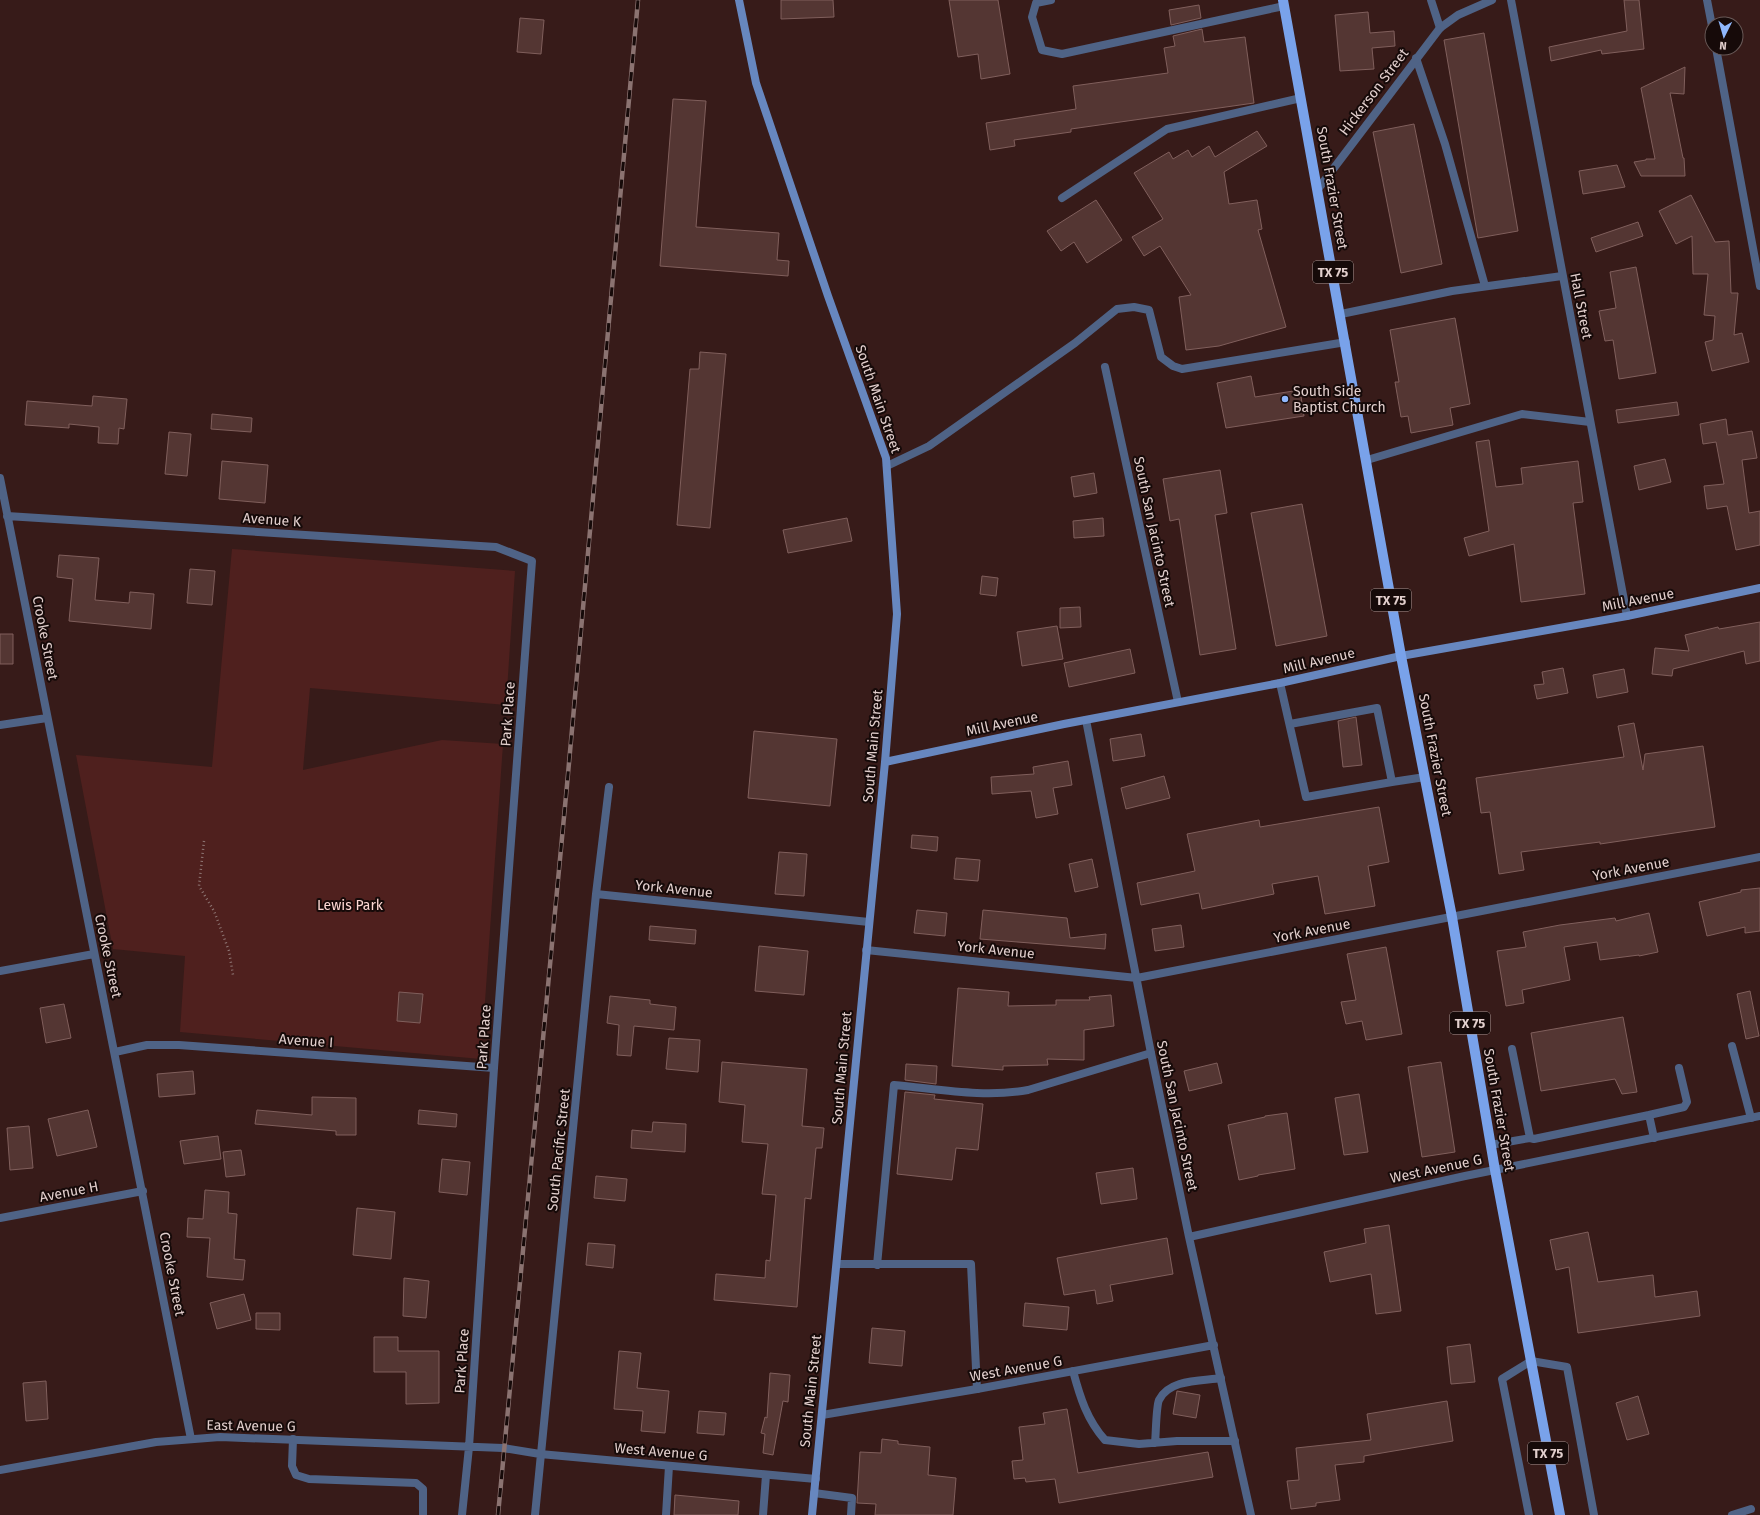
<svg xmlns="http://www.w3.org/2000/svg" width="1760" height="1515" font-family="'Fira Sans',sans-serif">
<rect width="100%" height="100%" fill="#371b19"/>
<path fill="#4f201e" d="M232,549l283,22 -9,134 -196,-17 -7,82 139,-30 61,4 -22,315 -301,-27 5,-76 -72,-7 -37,-194 136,12z"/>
<path fill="#543633" stroke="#805f5c" d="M781,0h52l1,17 -53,2z
M949,0h49l12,74 -29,5 -3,-25 -20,3z
M1624,0h15l5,49 -42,5 -1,-4 -50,11 -2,-14 78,-16z
M1199,5l2,13 -30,7 -2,-15z
M1368,12l2,21 24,-2 1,15 -23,2 2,21 -34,2 -5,-56z
M520,18l24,2 -3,34 -24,-2z
M1202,29l2,13 41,-5 9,66 -183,26v3l-57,8 1,6 -25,4 -4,-27 90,-14 -3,-23 95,-13 -4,-25 11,-2 -2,-10z
M1484,33l34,198 -40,7 -34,-198z
M1685,67l-1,27 -14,-1 13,65h1l1,18h-44l-7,-14 12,-2v-1h9l-14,-71z
M673,99l33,2 -10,126 83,6 -2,27 12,1 -1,15 -128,-10z
M1414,124l28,140 -41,9 -28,-141z
M1257,131l10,15 -43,26 5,32 28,-4 5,29 -4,1 28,97 -67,19 -33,4 -7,-53 12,-2 -31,-49 -16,10 -12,-19 31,-18 -29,-46 35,-21 4,7 15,-9 4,7 17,-11 6,11z
M1617,165l8,22 -42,7 -4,-23z
M1691,195l24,47 14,-1 2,52h7l-4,42 8,-2 7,29 -37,9 -7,-29 8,-2 2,-24 -11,-1 4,-41h-15l-1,-38 -16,8 -17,-33z
M1096,200l26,40 -35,23 -13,-21 -13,9 -14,-20z
M1638,222l5,14 -47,16 -5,-14z
M1636,267l20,106 -37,6 -6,-39 -8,1 -6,-30 17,-3 -6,-36z
M1455,318l15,86 -20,4 3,17 -42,8 -3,-17 -7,1 -6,-35h4l-9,-52z
M700,352l26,2 -16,174 -33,-3 13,-156h9z
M1251,376l4,21 45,-7 4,26 -78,12 -9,-45z
M93,396l34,3 -3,30 -5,-1 -1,16 -20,-1 1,-16 -30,-3v4l-44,-3 2,-24 65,5z
M1677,402l2,13 -61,8 -2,-13z
M212,414l40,4 -1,14 -40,-3z
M1726,419l2,16 24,-4 5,27 -15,2 7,53 11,-2v34l-24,5 -9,-44 -20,3 -3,-23 20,-2 -8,-42 -13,2 -3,-20z
M169,432l22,2 -4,42 -22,-2z
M1489,440l7,47 27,-3 -2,-16 57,-7 5,41 -10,1 12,91 -64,8 -7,-58 -45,12 -5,-18 25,-7 -13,-89z
M1665,459l6,23 -32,8 -5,-24z
M222,461l46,4 -3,38 -46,-4z
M1220,470l7,43 -12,2 21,134 -36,6 -21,-136 -9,2 -7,-42z
M1094,473l3,20 -23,4 -3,-20z
M1302,504l25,132 -51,10 -25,-133z
M847,518l5,23 -64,12 -5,-23z
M1103,518l1,18 -30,2 -1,-17z
M59,555l40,3 -4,42 34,3 1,-11 24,2 -3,35 -82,-8 4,-42 -16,-2z
M190,569l25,2 -3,34 -25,-2z
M982,576l16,2 -2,18 -16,-2z
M1080,607l1,20 -21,1v-20z
M1760,622v39l-14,3 -2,-13 -71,18 -1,7 -20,-2 3,-26 34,3 -4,-16 33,-8 1,2z
M1057,626l6,33 -41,7 -5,-34z
M0,634h13v30h-13z
M1130,649l5,24 -66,14 -5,-24z
M1563,668l5,25 -31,6 -3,-14 10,-1 -2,-12z
M1624,669l4,23 -31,6 -4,-23z
M1356,717l6,48 -19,2 -5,-46z
M1634,723l9,47 2,-16 58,-8 12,81 -115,17v-2l-79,10 3,18 -25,4 -9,-62 -9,1 -5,-35 148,-21 -6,-31z
M754,731l83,8 -7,67 -82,-8z
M1141,734l4,22 -32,5 -3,-22z
M1068,761l4,24 -19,3 5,26 -22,4 -5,-27 -39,3 -1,-17 43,-3 -1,-7z
M1164,776l6,22 -44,11 -5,-21z
M1379,807l10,55 -21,4 7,40 -50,8 -7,-38 -46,8 2,10 -72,15 -3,-16 -58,12 -4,-22 58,-12 -8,-37 72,-14 1,7z
M912,835l26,2 -1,14 -26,-3z
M779,852l28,2 -3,42 -29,-2z
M956,858l24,2 -2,21 -24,-2z
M1092,859l6,28 -23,5 -6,-28z
M1760,888v43l-15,2v-6l-38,9 -8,-34 42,-10v-2z
M917,910l30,3 -2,23 -31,-3z
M983,910l84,8 3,20 36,-4 -1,15 -125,-10z
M1649,913l9,39 -19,4v-1l-39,5 -3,-18 -33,5 6,33 -48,10 2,13 -18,3 -9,-55 29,-4 -3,-15 37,-7 55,-7 1,3z
M1181,925l3,22 -29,4 -3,-22z
M650,926l46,4 -1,14 -46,-4z
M759,946l49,5 -4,44 -49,-4z
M1386,947l16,87 -36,6 -4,-19 -16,3 -5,-22 15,-2 -9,-46z
M958,988l51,4 -1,14 48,-1v-5h34l-1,-3 22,-2 3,31 -30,4v30l-37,-1 1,6 -45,1v4l-51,-4z
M1750,991l9,45 -13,3 -9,-45z
M399,992l24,2 -3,29 -23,-2z
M610,996l40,4v4l26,3 -2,23 -40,-4 -3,30 -14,-1 2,-30 -12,-2z
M64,1004l7,34 -25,5 -6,-35z
M1623,1017l14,75 -15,2 -7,-15 -74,12 -10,-58z
M669,1038l31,2 -2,32 -32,-3z
M722,1062l85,7 -5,57 22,2 -2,20h-6l-5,51 -6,-1 -8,109 -83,-7 2,-26 49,4 1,-18 4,1 6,-66 -14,-1 6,-50 -26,-2 3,-37 -26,-3z
M1441,1062l14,90 -33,5 -14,-90z
M1217,1063l5,20 -33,8 -5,-20z
M906,1064l31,2 -1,18 -31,-4z
M193,1071l2,23 -36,3 -2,-23z
M905,1092l30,3 -1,4 49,5 -5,46 -22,-2 -4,32 -55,-6z
M1359,1094l9,58 -24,3 -9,-57z
M312,1097l44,1v37h-20v-4l-81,-7 2,-14 55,5z
M88,1110l9,37 -40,9 -9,-37z
M419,1110l38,4 -1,13 -38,-3z
M1287,1113l8,56 -37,6v1l-19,4 -11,-55 37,-8v-1z
M653,1122l33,2 -1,28 -54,-4 1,-18 20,2z
M29,1126l4,42 -23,2 -3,-42z
M218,1136l3,23 -37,5 -4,-23z
M241,1150l4,25 -19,2 -3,-25z
M442,1159l28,3 -3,33 -28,-3z
M1133,1168l4,31 -36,5 -5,-31z
M596,1176l31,3 -2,22 -31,-3z
M205,1190l24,2 -1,21 9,1 -3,45 11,1 -2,20 -36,-3 3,-39 -23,-1 1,-19 15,1z
M357,1208l38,4 -4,47 -38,-4z
M1389,1225l12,86 -25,3 -5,-40 -41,8 -6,-30 42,-9 -2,-14z
M1588,1232l10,50 55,-7 2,22 42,-6 3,25 -122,17 -9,-66 -13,3 -6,-30z
M1167,1238l6,36 -63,11 3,16 -16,3 -2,-14 -31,5 -7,-37z
M588,1243l27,2 -2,23 -27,-3z
M404,1278l25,3 -3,37 -23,-2z
M244,1294l7,26 -34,9 -7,-26z
M1025,1303l44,4 -2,23 -44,-4z
M256,1313h24v17l-24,-1z
M872,1328l33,3 -3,35 -33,-3z
M374,1337h24v14h41v52l-33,1v-32h-32z
M1470,1344l5,38 -24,2 -4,-37z
M619,1351l22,2 -4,35 32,3 -4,42 -24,-2 2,-20 -29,-2z
M770,1373l20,2 -2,27 -5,-1 -10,54 -10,-2 2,-19 -4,-1 4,-16 2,1z
M46,1381l2,38 -22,2 -3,-38z
M1177,1391l23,4 -4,23 -23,-4z
M1638,1396l11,38 -22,6 -11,-37z
M1447,1401l6,40 -89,15v6l-29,3 5,35 -24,3v3l-25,3 -4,-28 12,-1 -3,-32 75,-8 -4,-26z
M1067,1409l11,64 130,-21 5,25 -154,26 -4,-24 -29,3 -1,-4 -11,1 -2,-18 11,-1 -4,-33 26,-3 -2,-11z
M699,1411l27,2 -2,22 -27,-2z
M882,1439l16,2v3l32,3 -2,28 28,3 -3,37h-78l1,-11 -19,-1 3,-51 21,1z
M675,1495l64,6 -1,14h-64z"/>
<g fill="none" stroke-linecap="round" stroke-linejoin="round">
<path stroke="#8f7775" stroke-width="2.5" stroke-dasharray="1 3" stroke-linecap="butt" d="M204,841l-5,45 15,25 15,40 4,24"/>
<path stroke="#4f6386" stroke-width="8" d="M1051,0l-15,3 -4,14 10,33 20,4 222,-48
M1431,0l9,28
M1416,58l29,86 40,142
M1062,198l105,-69 134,-31
M1341,314l111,-23 110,-15
M1367,460l155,-46 68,8
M887,466l42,-20 146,-103 42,-34 17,-2 15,3 12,47 12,9 9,3 164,-27
M1280,683l26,114 86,-15 -15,-74 -87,16
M1392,782l33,-5
M1732,1046l19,72
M1512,1049l18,89 4,1 115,-24
M1654,1138l-5,-23 35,-8 3,-5 -8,-34
M1490,1145l40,-7
M837,1264h134l6,125
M877,1265l17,-180c45,4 90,13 134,5l123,-37
M1073,1371c7,26 14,49 32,69l34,4 38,-3h58
M293,1439l-1,27 4,9 13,4 107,4 7,6v26
M1155,1443c1,-9 1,-36 4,-43 10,-21 42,-19 62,-22
M814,1493l38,5 -1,17
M666,1515l3,-49
M763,1515l3,-40
M1732,1515l19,-6"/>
<path stroke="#4f6386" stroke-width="8" d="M1511,0l116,616
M1707,0l5,26
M1716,48l44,238
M1318,189l122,-161 18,-13 34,-15
M1105,367l73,335
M0,478l191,961
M7,516l489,31 36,14 -38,507 -25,379 -7,68
M1086,720l65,333 38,184 62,278
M0,725l47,-7
M596,894l273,28
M866,950l271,28 623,-121
M0,971l94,-17
M115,1052l32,-7h32l315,23
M0,1218l143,-27
M1189,1237l276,-61 295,-60
M822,1415l155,-26 237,-44
M0,1470l156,-28 64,-5 283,11 37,6 276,25
M535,1515l61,-621 13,-107
M1529,1515l-27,-136 29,-18 36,6 27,148"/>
<path stroke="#6787bf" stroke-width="8" d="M739,0l17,83 72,213 58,162 11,156 -12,148 -73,753
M885,762l179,-38 216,-41 121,-27 226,-40 133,-28"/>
<path stroke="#79a2ea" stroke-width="10" d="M1283,0l118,656 51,261 43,253 65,345"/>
<defs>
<path id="rail" d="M498,1515l69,-730 71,-785"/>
</defs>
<use href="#rail" stroke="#8b7371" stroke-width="4.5"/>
<use href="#rail" stroke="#160a09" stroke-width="3" stroke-dasharray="9" stroke-linecap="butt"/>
</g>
<circle fill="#90b8fd" stroke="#160a09" stroke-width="1.5" cx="1285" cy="399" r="4"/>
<g text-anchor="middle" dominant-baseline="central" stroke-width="4" stroke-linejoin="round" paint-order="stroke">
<g fill="#160a09" stroke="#a59492" stroke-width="1">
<rect x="1313" y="261" width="40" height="22" rx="3"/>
<rect x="1371" y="589" width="40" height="22" rx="3"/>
<rect x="1450" y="1012" width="40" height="22" rx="3"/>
<rect x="1528" y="1442" width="40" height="22" rx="3"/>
</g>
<g font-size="13" font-weight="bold" fill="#e2cfcd">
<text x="1333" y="272">TX 75</text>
<text x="1391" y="600">TX 75</text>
<text x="1470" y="1023">TX 75</text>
<text x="1548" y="1453">TX 75</text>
</g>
<g font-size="14" fill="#e2cfcd" stroke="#160a09">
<text transform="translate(1374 92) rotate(-53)">Hickerson Street</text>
<text transform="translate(1332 188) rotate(80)">South Frazier Street</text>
<text transform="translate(1581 306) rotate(79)">Hall Street</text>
<text transform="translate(878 399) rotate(71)">South Main Street</text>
<text transform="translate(272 520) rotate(4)">Avenue K</text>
<text transform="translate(1154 532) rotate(78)">South San Jacinto Street</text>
<text transform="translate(1638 600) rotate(-11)">Mill Avenue</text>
<text transform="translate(45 638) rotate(79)">Crooke Street</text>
<text transform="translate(1319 661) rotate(-13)">Mill Avenue</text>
<text transform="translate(508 714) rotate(-86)">Park Place</text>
<text transform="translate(1002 724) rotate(-12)">Mill Avenue</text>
<text transform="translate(873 746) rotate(-85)">South Main Street</text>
<text transform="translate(1435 755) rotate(79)">South Frazier Street</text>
<text transform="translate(1631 869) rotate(-11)">York Avenue</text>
<text transform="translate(674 889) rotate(6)">York Avenue</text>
<text transform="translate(1312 931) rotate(-11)">York Avenue</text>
<text transform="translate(996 950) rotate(6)">York Avenue</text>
<text transform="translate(108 956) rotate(78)">Crooke Street</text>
<text transform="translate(484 1037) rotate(-86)">Park Place</text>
<text transform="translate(306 1041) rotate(4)">Avenue I</text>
<text transform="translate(842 1068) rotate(-85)">South Main Street</text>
<text transform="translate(1499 1110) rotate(80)">South Frazier Street</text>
<text transform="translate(1177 1116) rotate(78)">South San Jacinto Street</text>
<text transform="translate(559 1150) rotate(-84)">South Pacific Street</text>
<text transform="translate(1436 1169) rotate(-12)">West Avenue G</text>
<text transform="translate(69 1192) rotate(-11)">Avenue H</text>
<text transform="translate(172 1274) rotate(79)">Crooke Street</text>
<text transform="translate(462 1361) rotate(-86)">Park Place</text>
<text transform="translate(1016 1369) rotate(-10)">West Avenue G</text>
<text transform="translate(811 1391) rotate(-84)">South Main Street</text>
<text transform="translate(251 1426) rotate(1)">East Avenue G</text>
<text transform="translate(661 1452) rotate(5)">West Avenue G</text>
</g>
<g font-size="14" fill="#e2cfcd" stroke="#160a09" text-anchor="start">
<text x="1293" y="391">South Side<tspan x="1293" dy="16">Baptist Church</tspan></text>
</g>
<g font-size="14" fill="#fed8d4" stroke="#160a09">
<text x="350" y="905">Lewis Park</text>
</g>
</g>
<g transform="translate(1724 36) rotate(185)"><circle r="19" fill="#160a09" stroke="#685957"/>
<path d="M0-3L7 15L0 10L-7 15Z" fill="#90b8fd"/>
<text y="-6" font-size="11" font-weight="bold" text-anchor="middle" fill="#e2cfcd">N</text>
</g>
</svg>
